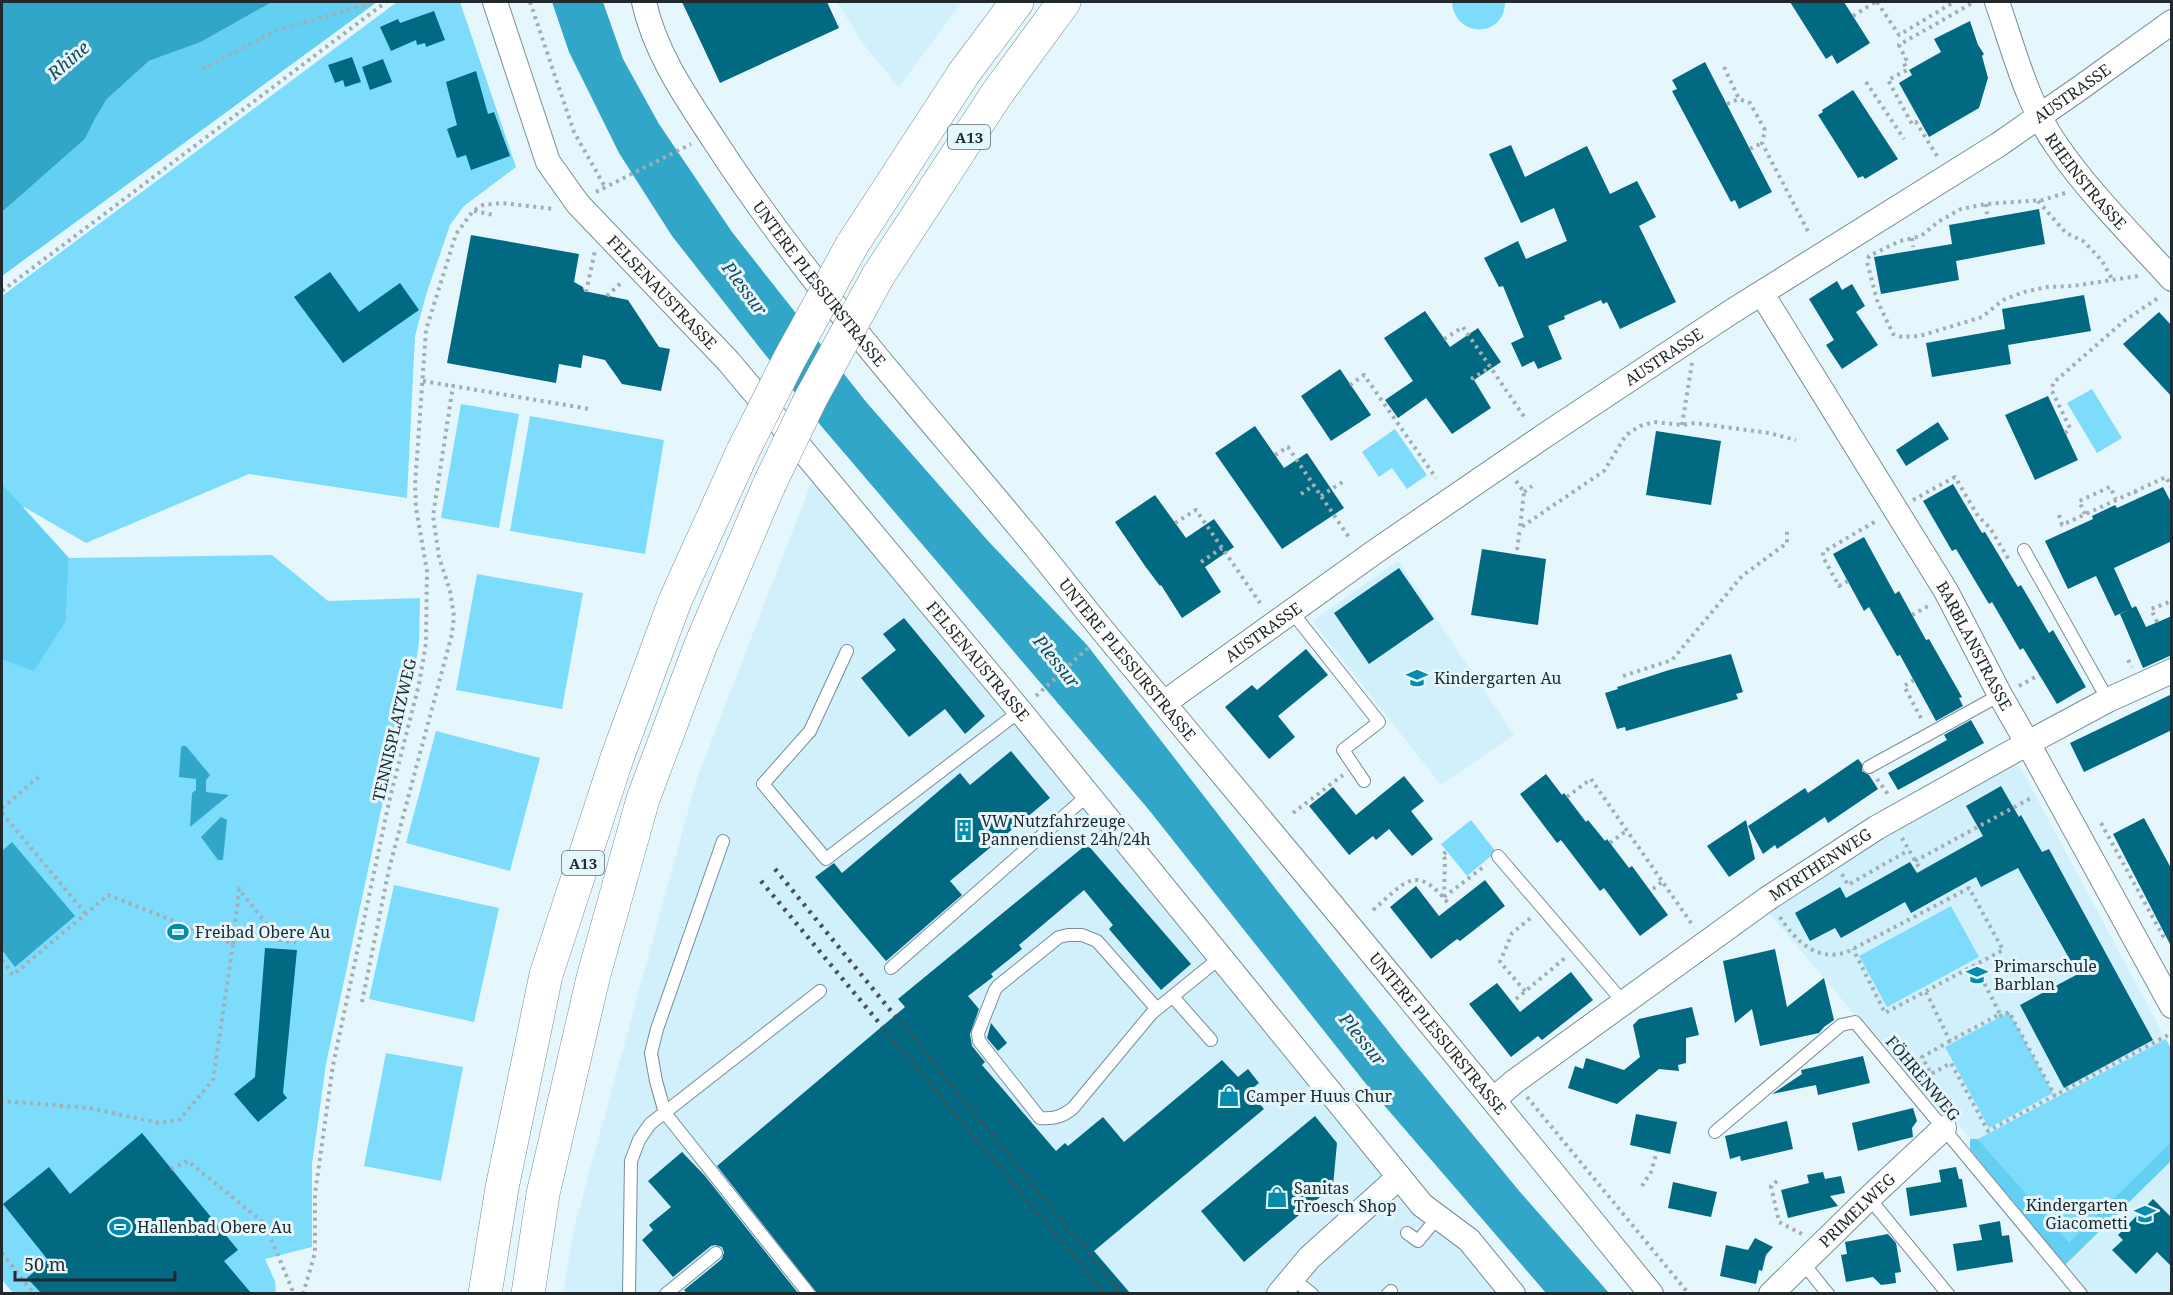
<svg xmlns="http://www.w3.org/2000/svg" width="2173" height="1295" font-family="'Noto Serif',serif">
<rect width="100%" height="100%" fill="#e5f7fd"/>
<path fill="#d1f0fb" d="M837,2h125l-63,85 -35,-42z
M817,468l605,737 91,89h-950l11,-66 123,-450z
M1398,561l116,174 -73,50 -129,-164z
M2016,765l6,5 149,279v244h-84l-117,-144v-10l-30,-37 -14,-3 -158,-187 87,-60 150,-86z"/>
<path fill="#7ddcfc" d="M397,2h63l56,165 -52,39 -14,19 -24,70 -11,41 -8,162 -158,-24 -163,69 -62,-36 -22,20v-231z
M1452,2h53c0,36 -50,37 -53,0z
M2092,389l30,49 -25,15 -30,-50z
M461,404l58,10 -20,114 -58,-10z
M530,416l134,24 -19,114 -135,-23z
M1395,429l32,46 -20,14 -15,-21 -13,9 -17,-25z
M272,555l56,46 92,-3 -1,44 -6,40 -30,119 -57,263 -14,100v83l-47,12 10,22 1,12h-263l-11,-13v-619l1,-1 31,10 32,-50 3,-62z
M477,574l106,19 -21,116 -106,-19z
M436,731l104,27 -30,113 -104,-28z
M1471,820l25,32 -29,24 -26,-32z
M394,885l105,23 -25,114 -105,-23z
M1951,906l28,51 -92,50 -28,-51z
M2009,1012l44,81 -64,35 -44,-81z
M2166,1039l5,10v93l-102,100 -91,-103z
M386,1053l77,14 -22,114 -77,-15z"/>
<path fill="#63d0f3" d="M272,2h105l-375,274v-64l83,-73 11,-22 11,-18 42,-38 52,-19z
M2,484l67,74 -3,63 -32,50 -31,-11 -1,1z
M1970,1139h8l91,103 102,-100v19l-107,105 -94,-117z"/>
<path fill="#32a6c8" d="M2,2h270l-71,40 -52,19 -42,38 -11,18 -11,22 -83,73z
M552,2h51l20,57 36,65 73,108 59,75 76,96 122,139 98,103 188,243 129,163 116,141 89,101h-63l-176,-204 -221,-279 -327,-383 -150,-191 -53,-83 -50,-101z
M183,746h3l24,29 -4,5v12l23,3 -39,32 2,-34 4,-3v-11l-17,-2 2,-30z
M221,817l6,3 -4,40h-5l-17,-23z
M12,842l63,74 -60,51 -13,-17v-99z"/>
<path fill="#026982" d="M682,2h145l12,26 -119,55z
M1790,2h54l26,41 -33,21 -5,-9 -6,4z
M434,11l11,29 -19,7 -1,-4 -8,2 -1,-5 -25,11 -11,-24 18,-8 2,4z
M1970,21l8,24 6,9 -2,2 6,22 -9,30 -50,29 -30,-54 13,-8 -3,-5 32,-18 -7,-13z
M352,57l9,25 -16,5 -2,-7 -8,3 -7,-18z
M383,59l9,23 -22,8 -8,-23z
M1705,62l67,130 -33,17 -4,-9 -4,2 -59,-111 5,-2 -5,-9z
M476,71l12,43 6,-2 16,44 -39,14 -5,-15 -9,3 -10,-29 10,-4 -11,-43z
M1853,90l45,69 -33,20 -2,-3 -5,2 -40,-63 5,-3 -1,-2z
M1511,145l14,32 62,-31 23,48 27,-13 19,36 -17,9 37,76 -56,27 -13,-27 -4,2 -2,-4 -37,16 1,3 -17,7 14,33 -24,10 -4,-8 -12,6 -11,-24 13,-6 -21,-51 -4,1 -15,-29 34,-17 8,18 41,-18 -13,-33 -33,15 -32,-69z
M2039,209l6,35 -89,17 3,19 -78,14 -7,-37 78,-13 -3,-19z
M471,235l108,19 -5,28 9,5 1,4 44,9 31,47 11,2 -9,42 -39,-7 -17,-24 -22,-5 -2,13 -22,-4 -3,19 -109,-20z
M330,272l29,40 41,-29 19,27 -76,53 -49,-66z
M1837,281l5,9 10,-6 13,22 -9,6 22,33 -36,24 -16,-24 8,-5 -25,-41z
M2084,295l7,36 -83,14 3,19 -79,13 -6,-34 79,-14 -3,-20z
M1425,311l25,36 28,-19 23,34 -27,18 17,28 -39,26 -26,-36 -28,20 -13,-18 28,-19 -29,-43z
M2159,312l13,14v71l-49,-53z
M1340,369l31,46 -40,26 -30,-45z
M2048,396l30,64 -43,20 -30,-65z
M1938,422l11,17 -43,27 -10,-16z
M1255,426l29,42 23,-15 37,55 -62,41 -67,-96z
M1656,431l65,10 -10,64 -65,-10z
M1953,484l29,49 3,-1 33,55 3,-2 28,48 4,-3 33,57 -29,17 -34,-56 -3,2 -28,-48 -3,2 -33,-55 -4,2 -29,-50z
M2163,487l9,17v37l-58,27 18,40 -17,8 -19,-40 -28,13 -23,-48 48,-22 -1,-3 23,-11 2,3z
M1155,495l31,43 28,-19 20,28 -29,20 16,25 -39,26 -21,-33 -1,1 -15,-20 -30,-44z
M1864,537l31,57 4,-3 27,49 3,-1 33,58 -3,1 4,8 -27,15 -36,-66 -3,1 -28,-49 -5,4 -31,-57z
M1482,549l64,10 -8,66 -67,-10z
M1399,568l35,51 -65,45 -35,-51z
M2136,606l10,21 26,-11v39l-29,13 -23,-54z
M904,618l81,98 -20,18 -20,-25 -36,28 -48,-59 35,-28 -13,-16z
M1306,649l22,26 -50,41 17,21 -26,22 -44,-52 27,-22 5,5z
M1731,654l12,38 -7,2 2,5 -112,32 -1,-4 -8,2 -12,-36 13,-4 -1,-2 52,-17z
M2172,694v36l-88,42 -14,-29z
M1971,720l13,23 -86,47 -10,-17 59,-33 -3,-5z
M1011,751l39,47 -100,83 12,14 -76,66 -71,-84 19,-14 8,10 118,-100 10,12z
M1858,759l4,5v7l7,4 9,14 -50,34 -3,-6 -48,32 -2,-4 -12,9 -15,-28 57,-38 3,5z
M1546,774l16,21 2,-2 22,29 2,-2 17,21 2,-2 22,29 3,-2 36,49 -28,21 -36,-48 -4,3 -39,-51 -4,3 -37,-49z
M1404,776l20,25 -13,10 22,28 -21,17 -23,-27 -13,11 -3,-4 -24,19 -40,-49 24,-19 23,28z
M2001,786l18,31 2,-2 21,37 7,-3 104,191 -89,48 -44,-83 58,-31 -60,-106 -37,19 -5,-10 -65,36 -6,-11 -64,36 -6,-10 -25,13 -15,-28 45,-26 6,11 64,-36 7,11 66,-37 -17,-30z
M2144,818l28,52v78l-59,-114z
M1746,820l9,39 -26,18 -22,-31z
M1087,844l104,120 -30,26 -52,-61 4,-4 -29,-35 -65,55 3,4 -31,25 2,3 -25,19 11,13 -9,25 2,12 13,16 -3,3 74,86 9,-8 3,3 35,-29 21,25 98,-82 16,17 10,-8 11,14 -10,8 15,18 -170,142 36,42h-313l-100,-127 188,-159 -7,-8z
M1485,880l20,26 -45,35 -3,-2 -26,20 -41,-52 26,-21 23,30z
M265,948l32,2 -14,143 4,5 -29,24 -24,-28 21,-17z
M1775,949l12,58 37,-29 10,42 -10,7 -5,6 -59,13 -8,-37 -17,14 -12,-62z
M1571,972l22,28 -51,40 -4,-4 -27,21 -42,-53 28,-21 23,29z
M1692,1007l7,28 -13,3v25l-8,2 1,6 -20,-2 -42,35 -49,-16 7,-22 8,3 3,-11 38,12 16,-13 -7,-32 6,-6z
M991,1023l16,20 -9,8 -11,-13z
M1863,1056l7,27 -52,12 -2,-10 -44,9 30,-20 -1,-4z
M1913,1108l4,13 -5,7 1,9 -55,14 -6,-28z
M1636,1114l41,8 -7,32 -40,-9z
M1315,1116l22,27 -4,43 -89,76 -43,-51z
M1787,1121l6,28 -52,12 -1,-5 -10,3 -5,-23z
M142,1133l96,117 -14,11 27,32h-210l-14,-15 21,-18 -45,-56 46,-37 21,27z
M682,1152l23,24 93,117h-111l-3,-3 38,-31 2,-7 -2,-5 -7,-2 -4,1 -38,31 -31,-37 11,-10 -4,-5 22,-18 -23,-26z
M1956,1167l3,12h3l5,28 -57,9 -4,-28 35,-6 -2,-12z
M1823,1172l2,7 16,-3 4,17 -15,3 8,10 -50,12 -7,-28 28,-7 -2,-8z
M1673,1182l44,10 -6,25 -43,-9z
M2153,1199l19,19v49l-15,-15 -21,22 -24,-24 11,-10 -5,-5z
M2000,1221l2,15 7,-1 4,27 -56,9 -4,-27 29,-4 -3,-15z
M1888,1234l8,9 5,29 -6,1 1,10 -15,2 -8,-8 -27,5 -5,-27 6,-1 -2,-12z
M1755,1238l18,9 -7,8 -4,16 -3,-1 -3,14 -36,-8 6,-31 22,5z"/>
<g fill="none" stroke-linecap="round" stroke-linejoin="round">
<defs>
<path id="service" d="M2024,550l84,150
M1292,612l87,110 -36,28 21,31
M847,651l-37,80 -47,53 63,75 194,-148
M1869,767l131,-72
M723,841l-66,188 -6,24 5,28 9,32 144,181
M1498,856l126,147
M891,968l197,-173
M1173,997l38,43
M1157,1009l-60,-68 -15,-6h-14l-9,2 -61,49 -3,4 -17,43 1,8 61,77c14,1 22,-1 33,-10l79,-95 69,-56
M1715,1132l126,-107 14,-3 226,272
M1869,1198l79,96
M1407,1233l11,8 20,-24
M1803,1263l25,31
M1292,1278l20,16
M629,1294l2,-133 8,-21 11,-16 170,-133
M666,1294l50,-41
M1388,1294l3,-3"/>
<g id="minor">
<path id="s1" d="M495,2l53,160 30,42 151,158 291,349 402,494 47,35 44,54"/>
<path id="s2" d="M644,2c11,51 42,95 70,138 90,139 202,262 307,389 30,36 58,73 88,109 182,218 364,435 542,656"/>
<path id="s3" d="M1997,2c17,48 30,102 60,144 33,48 76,90 115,133"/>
<path id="s4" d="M1762,294l184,297 54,104 36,63 136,248"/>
<path id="s5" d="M1164,703l212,-152 168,-115 187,-124 267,-167 82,-57 92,-66"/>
<path id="s6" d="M1494,1099l20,-17 253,-183 109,-71 152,-85 80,-43 64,-29"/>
<path d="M1279,1294l30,-36 90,-81"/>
<path id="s7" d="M1771,1294l98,-96 75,-70"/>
</g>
<path id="motorway" d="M852,245l112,-172 53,-71
M878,276l118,-181 68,-93
M485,1294l17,-106 44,-213 71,-217 58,-157 68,-150
M528,1294l15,-100 50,-216 50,-179 57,-152 69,-162"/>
</defs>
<use href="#service" stroke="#798d95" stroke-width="14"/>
<use href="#minor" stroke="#798d95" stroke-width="26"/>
<use href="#motorway" stroke="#798d95" stroke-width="34"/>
<path stroke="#a1afb4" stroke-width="4" stroke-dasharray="3 4.5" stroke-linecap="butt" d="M530,2l44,130 31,55
M1877,2l22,33 55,-33
M1853,16l22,-14
M1724,67l15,32 11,4 15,27 -3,13 48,92
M202,69l76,-39 98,-28
M1866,82l38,57
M1727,104l12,-5
M1750,149l12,-6
M1937,156l-21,-34 -4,2 -24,-44 19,-10 -4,-9 3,-2 -7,-14 75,-43
M596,192l95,-48
M2065,193l-22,7 -57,4 -25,5 -23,13 -17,14 -21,5 -31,15 -2,6 10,38 16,34 9,3 18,-1 62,-19 21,-17 21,-8 23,-5 26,-1 65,-10
M2038,201l28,32 17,8 8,8 11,12 10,18
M1986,204l1,10
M474,211l20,4
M1912,238l1,9
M2,291l384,-289
M586,292l9,-41
M607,296l15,-14
M1444,339l19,-12 62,91
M1471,379l20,-12
M423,381l30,5
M1350,385l14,-10 72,103
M1682,425l10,-62
M2065,433l5,-5 -18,-37 1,-8 71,-62 37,-25
M1275,455l13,-8 62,92
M1516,481l8,11 -4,36 84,-57 22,-36 14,-9 14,-4 28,3 13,-2 74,10 27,7
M2135,491l4,7
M1524,492l8,-6
M1301,494l13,-9
M1321,496l23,-15
M1913,500l42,-23 23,39 12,12 19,32
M2085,514l-6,-13 31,-14 6,12
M2059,515l3,10 104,-48 6,11
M1175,523l21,-13 64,93
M1517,550l3,-22
M1201,562l21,-14
M1848,581l-9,5 -16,-29v-5l55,-32
M1912,615l18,-10
M2157,622l-6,-13 21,-8
M2128,660l4,7
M1623,676l49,-16 70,-84 45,-33v-12
M1914,680l-10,6 18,34
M2019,686l20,-11
M1036,696l54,-50
M1877,779l13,18
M1567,797l24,-18 103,148
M2,808l39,-33
M2,813l83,100
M1293,813l50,-38
M2101,823l62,113 -4,3
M1902,838l19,33
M1610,843l16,-12
M1915,861l118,-64
M1842,874l6,11 61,-35
M1653,889l9,-7
M1444,897l42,-32
M1444,897l1,-38 -3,-4 4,-3
M1373,910c32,-27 42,-48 75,-7
M1780,917c16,25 41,49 73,32l116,-61 34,62 -118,63 -32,-64
M233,944l6,-55 40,51 17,2
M2,960l11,15 95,-80 125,49 -20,136 -34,40 -20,3 -70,-15 -87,-7
M1525,991l-25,-29 12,-29 20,-16
M1926,992l24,49 50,-27 -25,-49
M1516,999l49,-41
M362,1002l27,-133 63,-235 2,-18 -4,-25 -11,-34 -6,-41 20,-130 136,23
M2000,1014l1,2 8,-4 46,84
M1950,1041l-28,16 9,17 20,-11 37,68 184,-98
M1527,1097l162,197
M171,1169l17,-8 77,63 29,70
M1777,1181l-6,5 8,36 23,12
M1642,1186l9,-14 6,-21
M2,1253l32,41
M303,1294l12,-41v-59l18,-129 56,-263 30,-118 7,-41 1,-72 -11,-63 -1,-23 11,-155 30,-96 17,-23 10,-6 19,-2 52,6"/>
<use href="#service" stroke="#fff" stroke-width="12"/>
<use href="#minor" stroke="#fff" stroke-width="24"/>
<use href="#motorway" stroke="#fff" stroke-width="33"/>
<path stroke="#485256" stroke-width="4.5" stroke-dasharray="3 6" stroke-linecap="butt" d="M775,869l347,425
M761,881l344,413"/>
<defs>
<path id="motorway-bridge" d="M743,451l46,-91 63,-115
M769,485l42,-87 67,-122"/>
</defs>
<use href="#motorway-bridge" stroke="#798d95" stroke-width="34" stroke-linecap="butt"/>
<use href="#motorway-bridge" stroke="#fff" stroke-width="33"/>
</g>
<defs>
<symbol id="school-bare" viewBox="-9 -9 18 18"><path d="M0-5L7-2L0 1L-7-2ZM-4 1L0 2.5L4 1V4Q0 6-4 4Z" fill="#058bab" stroke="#e5f7fd" stroke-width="2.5" paint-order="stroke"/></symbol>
<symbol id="building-bare" viewBox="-9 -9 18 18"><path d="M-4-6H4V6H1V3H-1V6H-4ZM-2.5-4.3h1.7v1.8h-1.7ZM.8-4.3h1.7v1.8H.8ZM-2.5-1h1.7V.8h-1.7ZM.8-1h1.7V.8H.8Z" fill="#058bab" stroke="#e5f7fd" stroke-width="2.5" paint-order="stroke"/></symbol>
<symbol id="stadium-bare" viewBox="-9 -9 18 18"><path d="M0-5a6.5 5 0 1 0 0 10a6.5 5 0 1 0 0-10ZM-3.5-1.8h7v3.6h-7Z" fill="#058bab" stroke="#e5f7fd" stroke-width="2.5" paint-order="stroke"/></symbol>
<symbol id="shop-bare" viewBox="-9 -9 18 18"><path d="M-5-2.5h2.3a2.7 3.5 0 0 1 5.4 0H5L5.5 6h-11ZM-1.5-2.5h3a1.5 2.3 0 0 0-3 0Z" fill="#058bab" stroke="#e5f7fd" stroke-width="2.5" paint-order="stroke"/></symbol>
</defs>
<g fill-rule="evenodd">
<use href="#school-bare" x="1402" y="663" width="30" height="30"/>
<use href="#building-bare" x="949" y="815" width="30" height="30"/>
<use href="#stadium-bare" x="163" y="917" width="30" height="30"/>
<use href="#school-bare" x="1962" y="960" width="30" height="30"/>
<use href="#shop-bare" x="1214" y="1081" width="30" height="30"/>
<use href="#shop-bare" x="1262" y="1182" width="30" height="30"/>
<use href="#school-bare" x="2130" y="1199" width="30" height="30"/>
<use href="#stadium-bare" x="105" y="1212" width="30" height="30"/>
</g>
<g text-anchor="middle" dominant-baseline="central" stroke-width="6" stroke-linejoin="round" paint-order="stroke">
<g fill="#e5f7fd" stroke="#5c676b" stroke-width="1.5">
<rect x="948" y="125" width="42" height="24" rx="4.5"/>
<rect x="562" y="851" width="42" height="24" rx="4.5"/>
</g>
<g font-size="15" font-weight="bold" fill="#21292c">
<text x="969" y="137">A13</text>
<text x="583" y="863">A13</text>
</g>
<g font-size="16" fill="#21292c" stroke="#e5f7fd">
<text stroke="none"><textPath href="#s5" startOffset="1094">AUSTRASSE</textPath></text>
<text stroke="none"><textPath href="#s3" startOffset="202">RHEINSTRASSE</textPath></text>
<text stroke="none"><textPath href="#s2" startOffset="334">UNTERE PLESSURSTRASSE</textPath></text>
<text stroke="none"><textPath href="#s1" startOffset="342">FELSENAUSTRASSE</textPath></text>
<text stroke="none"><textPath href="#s5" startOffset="608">AUSTRASSE</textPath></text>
<text stroke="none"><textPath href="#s5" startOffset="122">AUSTRASSE</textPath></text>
<text stroke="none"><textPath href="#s4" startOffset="411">BARBLANSTRASSE</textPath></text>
<text stroke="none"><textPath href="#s2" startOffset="820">UNTERE PLESSURSTRASSE</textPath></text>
<text stroke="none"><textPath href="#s1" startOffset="828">FELSENAUSTRASSE</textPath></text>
<text transform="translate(394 730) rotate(-77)">TENNISPLATZWEG</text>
<text stroke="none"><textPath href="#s6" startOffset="402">MYRTHENWEG</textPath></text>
<text stroke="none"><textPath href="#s2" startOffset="1306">UNTERE PLESSURSTRASSE</textPath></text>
<text transform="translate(1923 1078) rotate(50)">FÖHRENWEG</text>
<text stroke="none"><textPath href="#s7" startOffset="120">PRIMELWEG</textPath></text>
</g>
<g font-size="16" fill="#21292c" stroke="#e5f7fd" text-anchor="start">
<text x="1434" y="678">Kindergarten Au</text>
<text x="981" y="821">VW Nutzfahrzeuge<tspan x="981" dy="18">Pannendienst 24h/24h</tspan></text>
<text x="195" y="932">Freibad Obere Au</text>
<text x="1994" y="966">Primarschule<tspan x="1994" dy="18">Barblan</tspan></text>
<text x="1246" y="1096">Camper Huus Chur</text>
<text x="1294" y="1188">Sanitas<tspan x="1294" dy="18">Troesch Shop</tspan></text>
<text x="2128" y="1205" text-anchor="end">Kindergarten<tspan x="2128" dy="18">Giacometti</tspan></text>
<text x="137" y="1227">Hallenbad Obere Au</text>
</g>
<g font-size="18" font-style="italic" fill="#184857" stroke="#e5f7fd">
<text transform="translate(68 60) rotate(-41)">Rhine</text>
<text transform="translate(745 288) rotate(53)">Plessur</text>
<text transform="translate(1057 661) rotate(51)">Plessur</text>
<text transform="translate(1363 1039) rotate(51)">Plessur</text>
</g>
</g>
<rect width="2173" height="1295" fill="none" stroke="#21292c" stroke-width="6"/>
<path d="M15 1271v9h160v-9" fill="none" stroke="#21292c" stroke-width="3"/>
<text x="24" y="1271" font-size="18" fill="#21292c" stroke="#e5f7fd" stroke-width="4.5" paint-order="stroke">50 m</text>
</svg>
